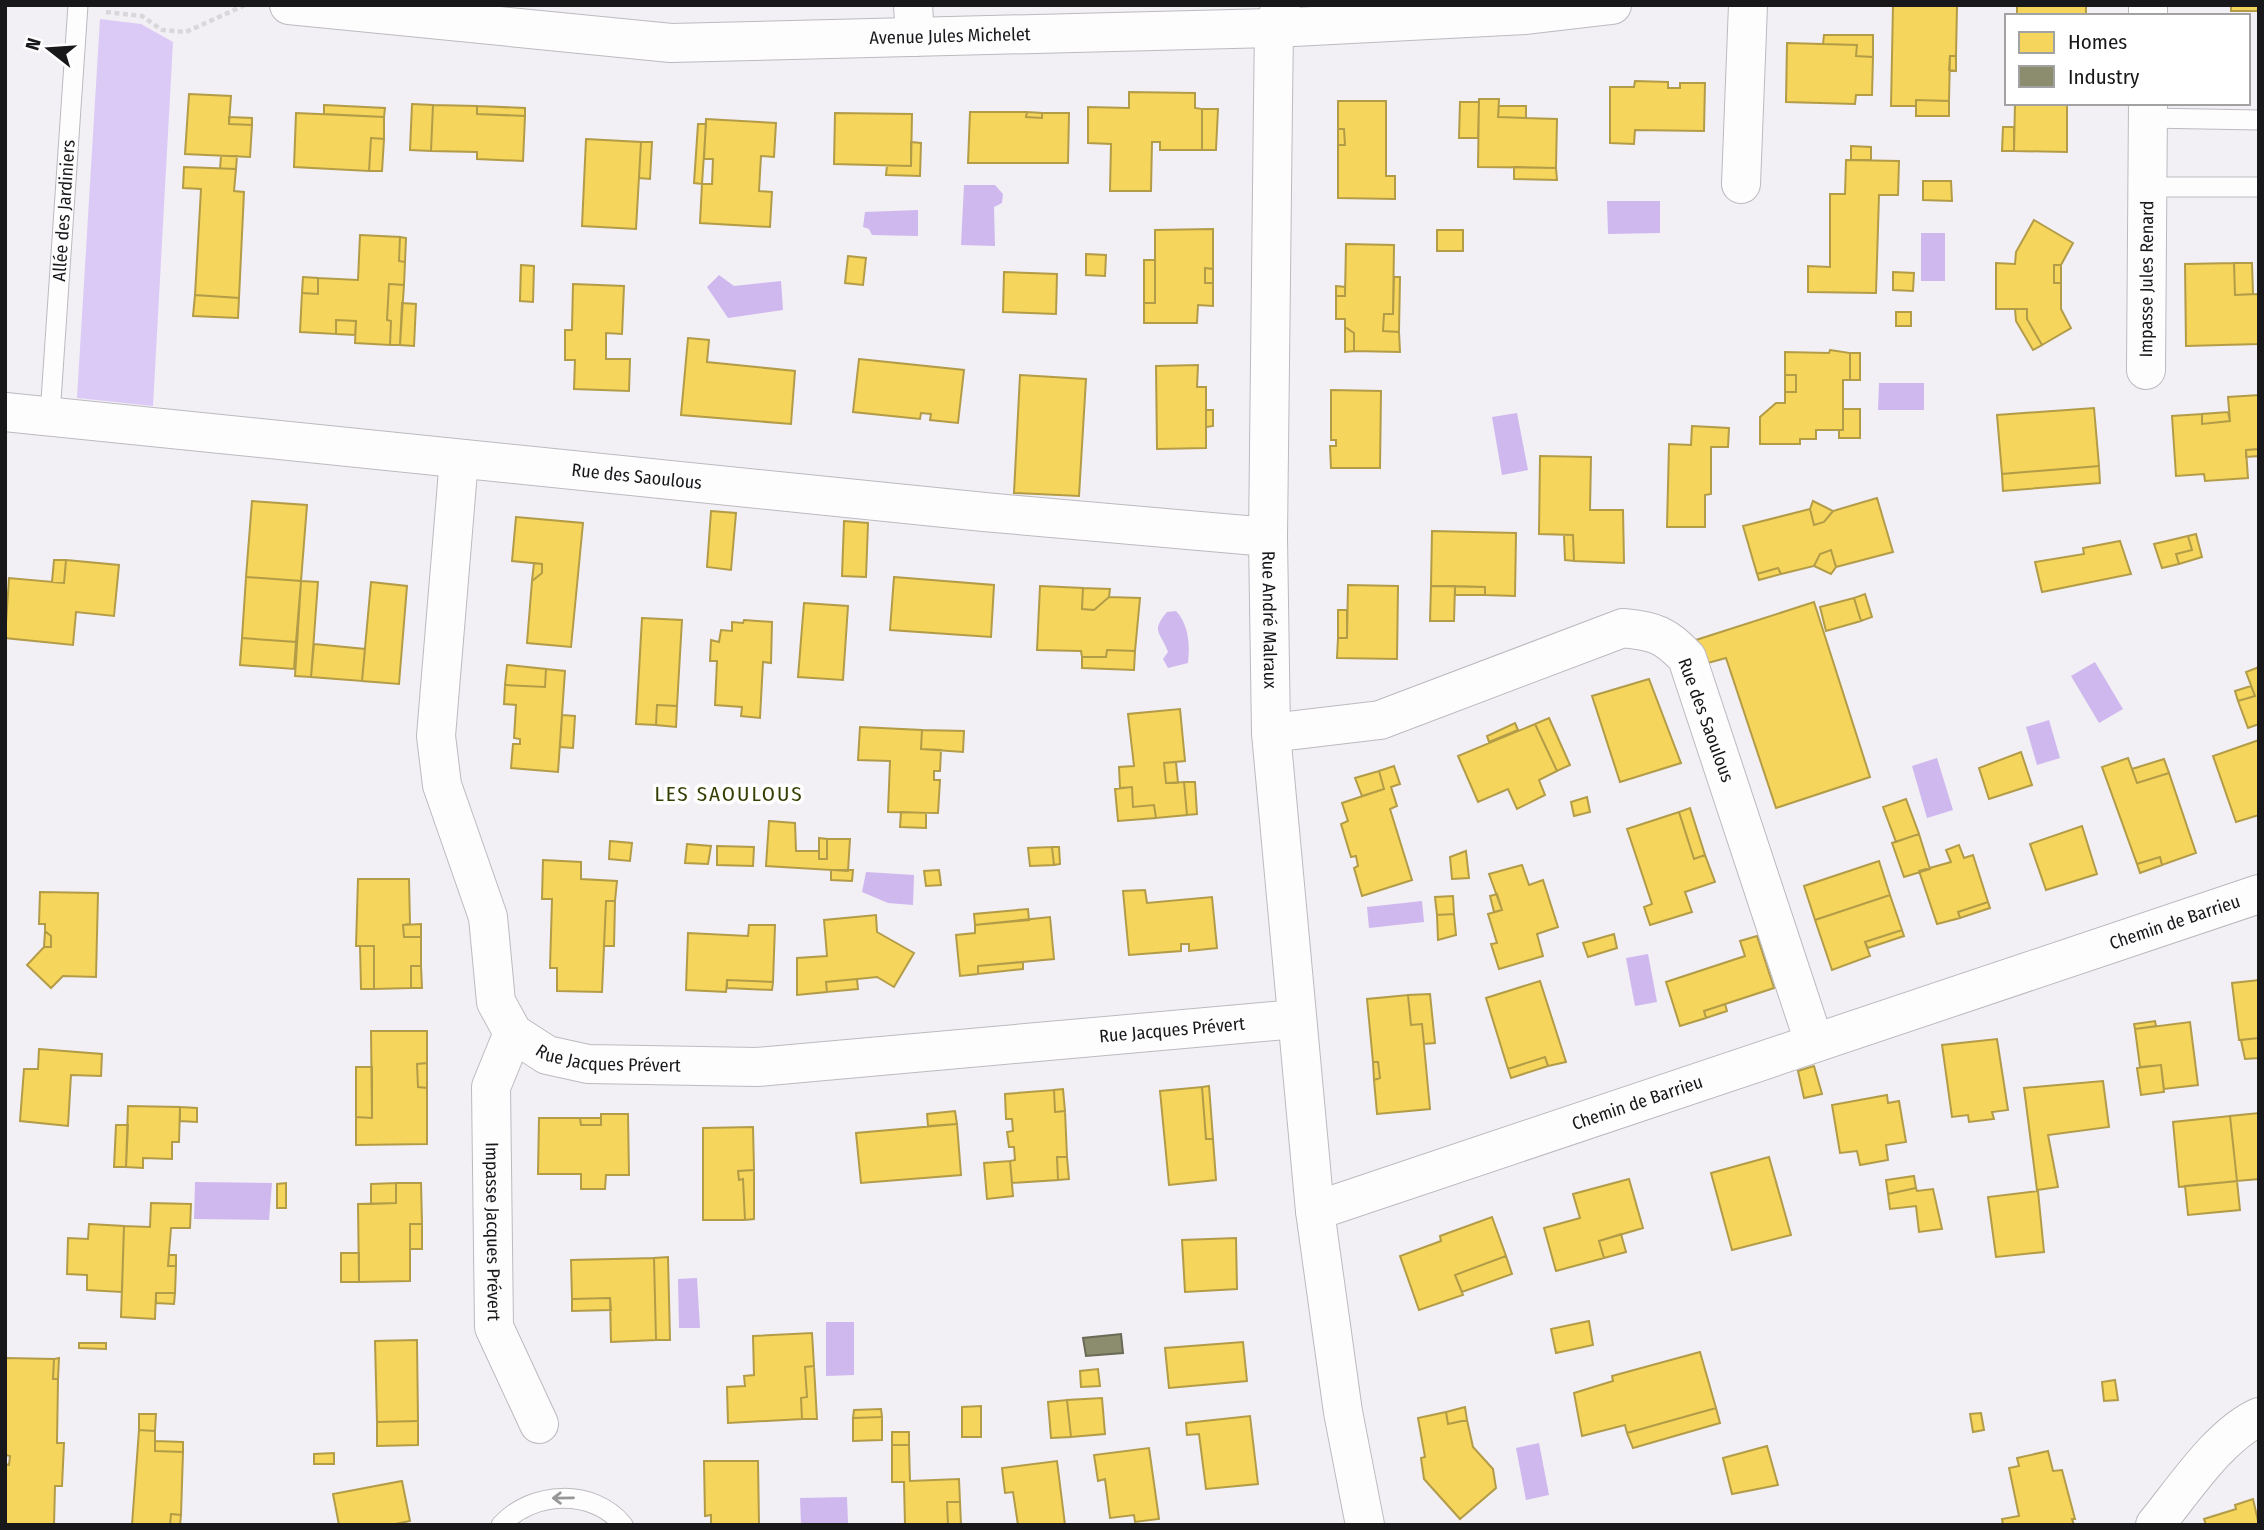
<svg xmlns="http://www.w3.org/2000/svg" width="2264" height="1530" font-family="'Fira Sans Condensed',sans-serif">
<rect width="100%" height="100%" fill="#f2eff5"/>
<path fill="#dccaf6" d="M100,19l41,5 32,18 -20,364 -76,-8z"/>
<path fill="#cfb8ee" d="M964,185h31l8,9 -1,9 -8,4 1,39 -34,-1z
M1660,201v32l-52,1 -1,-33z
M918,210v26l-46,-1 -3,-6 -6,-2 2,-15z
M1921,233h24v48h-24z
M719,275l15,11 47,-5 2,29 -55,8 -21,-31z
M1879,383h45v27h-46z
M1517,413l11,57 -26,5 -10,-58z
M1176,611c13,14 14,34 12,52l-20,5 -5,-9 5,-7c-7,-20 -18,-20 -1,-40z
M2095,662l28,47 -24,14 -28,-47z
M2049,720l11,38 -23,7 -11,-38z
M1937,758l16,52 -26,8 -15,-52z
M866,872l48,3 -1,30 -25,-2 -26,-11z
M1422,901l2,21 -55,6 -2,-21z
M1648,954l9,48 -22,4 -9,-48z
M195,1182l77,1 -3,37 -75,-1z
M697,1278l3,50h-21l-1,-49z
M826,1322h28v53l-28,1z
M1539,1443l10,52 -23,5 -10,-52z
M847,1497l1,26 -47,1 -1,-26z"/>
<path fill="#f6d55c" stroke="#b39c48" stroke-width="2" d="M1893,5l64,1 -1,50h-6l-1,45 -33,-1v6h-25z
M2017,5h69v11l-69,-1z
M2231,5h28v6h-28z
M1824,35h49v22l-17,-1 1,-11 -34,-1z
M1787,43l70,2 -1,11 17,1 -1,38h-16l-1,9 -69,-2z
M1950,56h6v15l-7,-1z
M1635,81l33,1v6h12v-5h25l-1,48 -69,-1 -1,14 -24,-1v-56h24z
M1129,92l66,1v15l7,1v41h-42v-8h-8l-1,49h-41l1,-47 -23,-1v-36l41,1z
M189,94l42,2 -2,28 23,1 -2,32 -65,-3z
M1479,99h20l-1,18 59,2 -1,49 -78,-1z
M1916,100l33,1v15h-33z
M1338,101h48v75h9v23l-57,-1v-53h7l-1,-16h-6z
M1460,102h19l-1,36h-19z
M2015,103h52v49l-53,-1z
M412,104l21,1 -2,46 -21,-1z
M324,105l61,3 -1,9 -60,-3z
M433,105l44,1v8l48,2 -2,45 -46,-2v-7l-46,-1z
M477,106l48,2v8l-48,-2z
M1499,106h27v12l-28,-1z
M1202,109h16l-2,41h-14z
M970,112h57l-1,5 16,1v-5h27l-1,50h-100z
M1027,112l15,1v5l-16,-1z
M296,113l88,4v22l-13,-1 -2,33 -75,-4z
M835,113l77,1 -1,52 -77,-2z
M229,117l23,1v7l-23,-1z
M706,119l70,4 -2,34 -13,-1 -2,35 13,1 -2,35 -70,-4 2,-39h10l1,-25h-9z
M698,124h8l-4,60 -8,-1z
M2003,127h11v24h-12z
M1338,129h6l1,16h-7z
M371,138l13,1 -2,32h-13z
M586,139l55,3 -5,87 -54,-3z
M641,142h11l-2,37 -11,-1z
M911,142l10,1 -1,33 -34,-1 1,-9h24z
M1851,146l20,1v13h-20z
M221,156h16l-1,13h-16z
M1846,160l53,1 -1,34h-19l-3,98 -68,-1v-26l22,1v-73h15z
M184,167l52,2 -2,22 10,1 -5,106 -44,-3 6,-106 -18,-1z
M1514,167l42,1 1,12 -43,-1z
M1923,181h28l1,20 -29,-1z
M2034,220l39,23 -12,22h-7v18h7v26l10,19 -29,17 -15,-26v-10h-31v-46l19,1 1,-12z
M1213,229v40l-8,-1v15h8v23l-15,-1 -1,18h-53v-20h11v-73z
M1437,230h26v21h-26z
M360,235l40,2 -1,24 6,1 -1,23 -15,-1 -2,36 4,1 -1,24 -35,-2 1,-22 -20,-1v14l-36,-2 2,-39 16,1v-16l40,2z
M400,237l6,1 -1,24 -6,-1z
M1346,244l48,1 -1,69h-9l-1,17 16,1 1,20 -46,-1v-18l-9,-6v-8h-9v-23h9z
M1086,254l20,1 -1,21 -19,-1z
M848,256l18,2 -3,27 -18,-2z
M1144,260h11v43h-11z
M2234,263h18l1,31 -18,1z
M2234,263l1,32 24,-1v50l-73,2 -1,-82z
M521,265l13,1 -1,36 -13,-1z
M2054,265h7v18h-7z
M1205,268l8,1v14h-8z
M1004,272l53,2 -1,40 -53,-2z
M1893,272l21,1 -1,18 -20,-1z
M303,277l15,1v16l-16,-1z
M1394,277h6l-1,55 -16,-1 1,-17h9z
M389,284l15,1 -4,60h-10l1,-24 -4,-1z
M573,284l51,2 -2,48 -16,-1v26h24l-1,32 -55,-2 1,-29h-10v-30h7z
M1336,286l9,1v9h-9z
M195,295l44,3 -1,20 -45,-2z
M402,303l14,1 -2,42 -14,-1z
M2015,309h12v10l15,26 -9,5 -17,-29z
M1896,312h15v14h-15z
M336,320l20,1 -1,14 -19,-1z
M1345,327l9,6v18l-9,1z
M688,338l21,2 -2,22 88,9 -4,53 -110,-9z
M1830,350l20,3v27h-7v50h-27v9h-16v5h-40v-27l16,-14h9v-11h11v-17h-11v-23l44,1z
M1850,353h10v27h-10z
M859,359l105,11 -6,53 -28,-3 1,-6 -10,-1 -1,6 -67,-7z
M1198,365l-1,22h9v61l-49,1 -1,-83z
M1020,375l66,4 -7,117 -65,-3z
M1785,375h11v17h-11z
M1331,390l50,1 -1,77h-49l-1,-22h6v-6h-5z
M2259,395v54l-13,1 2,28 -43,3 -1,-7 -28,2 -4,-60 30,-2v10l28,-3 -2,-24z
M2094,408l5,58 -97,8 -5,-59z
M1843,409h17v29h-21v-8h4z
M1206,410h7v16l-7,1z
M2228,412l2,9 -28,3v-10z
M1692,426l37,2 -1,19h-17v47l-6,1v32h-38l2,-83 22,1z
M2259,449v7l-13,1v-7z
M1540,456l51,1 -1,53h33l1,53 -50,-2 -1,-26 -34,-1z
M2099,466l1,17 -97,8 -1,-17z
M1877,498l16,54 -57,15 -5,-17 -11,4 -6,12 -33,8 -3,-6 -21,6 -14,-48 67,-17 4,16 10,-3 9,-11z
M252,501l55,4 -6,76 -55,-4z
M1813,501l20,10 -9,11 -10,3 -4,-16z
M711,511l25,2 -5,57 -24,-3z
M516,517l67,6 -12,124 -44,-4 5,-62 10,-8v-9l-30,-3z
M844,521l24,2 -2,54 -24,-1z
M1432,531l84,2 -1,63 -30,-1v-8l-54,-1z
M2196,534l6,23 -23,7 -3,-10 16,-4 -4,-14z
M1564,535h9l1,26 -9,-1z
M2188,536l4,14 -16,4 3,10 -17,4 -8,-24z
M2120,541l11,33 -89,18 -7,-30 49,-8 -1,-6z
M1831,550l5,17 -5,7 -17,-8 6,-12z
M54,560h12l-2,23 -12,-1z
M66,560l53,5 -5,51 -38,-4 -3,33 -68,-7 4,-60 55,5z
M534,563l8,1v9l-10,8z
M1778,568l3,6 -22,6 -2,-6z
M246,577l55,4 -5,61 -54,-4z
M894,577l100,8 -3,52 -101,-7z
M301,581l17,1 -7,95 -16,-1z
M371,582l36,4 -8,98 -37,-3z
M1348,585l50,1 -1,73 -60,-1 1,-20h9z
M1040,586l43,2 -1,21 12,1 15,-13 31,1 -5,53 -28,-1 -1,7h-24l-1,-6 -44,-1z
M1431,586h24l-1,35h-24z
M1455,586l30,1v8h-30z
M1083,588l27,1 -1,8 -15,13 -12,-1z
M1865,594l7,23 -11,4 -7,-23z
M1854,598l7,23 -35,10 -6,-24z
M1814,602l56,175 -94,31 -50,-150 -22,6 -8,-24z
M804,603l44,3 -5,74 -45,-3z
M1338,610h9v28h-9z
M642,618l40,2 -5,86 -20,-1 -1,20 -20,-1z
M744,620l28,2 -1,41 -8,-1 -3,56 -19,-2 1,-9 -27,-2 2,-44h-7l1,-21 8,2 2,-12 11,1v-9l11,1z
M242,638l54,4 -2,27 -54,-4z
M314,644l51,5 -3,32 -51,-4z
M1107,650l28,1 -1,19 -52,-2v-11h24z
M507,665l39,4 -1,18 -40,-2z
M2259,667v57l-11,4 -10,-27 17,-5 -9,-24z
M546,669l19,2 -7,101 -47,-4 2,-24h7v-5l-6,-1 2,-33 -12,-1 1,-19 40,2z
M1649,679l32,84 -61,19 -28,-86z
M2251,686l4,10 -17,5 -3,-10z
M657,705l20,1 -1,21 -20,-2z
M1180,709l5,52 -21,2 2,20 18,-1 3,33 -31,3 -2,-13 -21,2 -1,-20 -12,1 -1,-21 15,-1 -6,-52z
M562,715l13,1 -2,32 -13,-1z
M1549,718l21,47 -13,6 -22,-47z
M1515,723l3,7 -29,12 -2,-6z
M1535,724l22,47 -18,9 6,15 -28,14 -9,-20 -30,13 -20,-46z
M860,727l62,3 -1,19 20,1 -1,21h-6v9h6l-2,33 -50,-1 2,-51 -32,-1z
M922,730l42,1 -1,21 -42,-3z
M2259,740v75l-23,7 -23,-66z
M2021,752l11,33 -43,14 -10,-31z
M2128,758l9,25 32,-10 27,80 -34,12 -2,-8 -23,7 -35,-97z
M2164,759l5,14 -32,10 -5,-14z
M1176,762l2,21h-12l-2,-20z
M1394,766l6,18 -9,3 6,19 -7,3 22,71 -50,16 -8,-28 4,-2 -2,-10 -5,1 -10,-33 7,-3 -6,-18 42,-14 -5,-18z
M1379,771l5,18 -22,7 -7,-18z
M1184,782h11l2,32 -10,1z
M1132,787l1,20 21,-2 2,13 -38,3 -3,-32z
M1587,797l3,15 -16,4 -3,-14z
M1906,799l13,35 -23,8 -13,-35z
M1690,808l15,47 -11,4 -15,-47z
M901,812l25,1v15l-26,-1z
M1679,812l15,47 11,-4 10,27 -30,10 7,20 -42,13 -6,-18 8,-3 -25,-75z
M769,821l26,2 1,28h23v8h8v-20h23l-2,32 -82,-5z
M2082,826l15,48 -51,16 -16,-46z
M1919,834l11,35 -26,8 -12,-34z
M819,838l8,1v20h-8z
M610,841l22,2 -2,18 -21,-2z
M687,844l24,2 -3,18 -23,-1z
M1959,845l5,13 9,-3 15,47 -30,10 2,6 -23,6 -18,-53 32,-9 -5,-12z
M717,846l37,1 -1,19 -36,-1z
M1052,847l2,18 -24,1 -2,-18z
M1052,847h7l1,17 -6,1z
M1466,851l3,27 -17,1 -2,-22z
M2160,857l2,8 -22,8 -3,-9z
M543,860l38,2v17l36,2 -2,20h-9l-4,91 -45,-1v-23h-7l2,-69h-10z
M1879,861l11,34 -75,25 -11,-34z
M1522,865l7,20 14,-5 15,47 -21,7 6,22 -44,13 -8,-25 6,-1 -9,-29 14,-4 -13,-36z
M831,870h22l-1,11 -21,-1z
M939,870l2,15 -15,1 -2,-15z
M358,879h51l1,45 -7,1 1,12h17v29h-10v22l-37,1v-43h-18z
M1145,890l2,13 65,-6 5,51 -28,3v-7h-8v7l-52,4 -6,-64z
M40,892l58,1 -2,84 -33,-1 -12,12 -24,-23 17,-18h7v-11l-6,-5v-7h-6z
M1497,894l5,16 -8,2 -4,-16z
M1890,895l12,35 -37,12 5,14 -38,14 -17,-50z
M1453,896l1,18 -17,1 -2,-18z
M606,901h9l-1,45h-10z
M1988,902l2,6 -30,10 -2,-6z
M1028,909l1,11 -54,5 -1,-11z
M1454,914l2,21 -18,5 -1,-25z
M876,915l1,17 37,21 -20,34 -17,-10 -20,2 -31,3 1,10 -30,3v-37l30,-2 -3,-36z
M1050,917l4,42 -76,7v8l-18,2 -4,-41 19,-2v-8z
M421,924v13h-17l-1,-12z
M749,925h26l-2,57 -46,-2 -1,12 -40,-2 2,-57 60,3z
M1902,930l2,6 -36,12 -3,-6z
M45,931l6,5v11h-7z
M1614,934l3,14 -29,9 -5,-14z
M1757,936l17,52 -70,23 2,7 -26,8 -14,-44 79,-26 -5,-15z
M360,946h14v43h-13z
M1023,962v7l-45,5v-8z
M411,966h10l1,22h-11z
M857,979l1,10 -31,3 -1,-10z
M727,980l46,2 -1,8 -45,-2z
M2259,980v58l-20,2 -7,-57z
M1540,981l26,81 -18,4 -3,-9 -37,12 -22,-71z
M1430,994l5,49 -11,1 -2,-20 -11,1 -3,-30z
M1408,995l3,30 11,-1 8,85 -53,5 -3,-34 6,-2 -2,-16h-5l-6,-63z
M1725,1004l2,7 -21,7 -2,-7z
M2155,1021l1,5 -21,3 -1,-5z
M2190,1022l8,63 -34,4 -3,-24 -21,2 -5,-38z
M371,1031h56v32l-10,1 1,23 9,1v56l-71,1v-28l16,1z
M2259,1038v20l-14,1 -4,-19z
M1997,1039l11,71 -16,2 2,7 -25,3 -1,-7 -16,2 -10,-72z
M39,1049l63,5 -1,22 -30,-1 -3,51 -48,-5 4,-52h14z
M1545,1057l3,9 -37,12 -3,-9z
M1373,1062h5l2,16 -6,2z
M427,1063v25l-9,-1 -1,-23z
M2161,1065l3,27 -23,3 -4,-27z
M1814,1066l8,28 -18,4 -6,-27z
M356,1067h16v51l-16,-1z
M2103,1081l6,46 -61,8 10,52 -21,3 -13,-102z
M1209,1086l4,53h-7l-4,-52z
M1202,1087l4,52h7l3,41 -47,5 -9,-94z
M1063,1089l2,22 -10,1 -1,-22z
M1054,1090l1,22 10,-1 2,46h-10l1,23 -46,3 -2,-22 5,-1 -1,-13h-5l-2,-15 6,-1 -1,-12h-6l-1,-25z
M1887,1095l1,8 11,-2 7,41 -20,3 2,15 -28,5 -3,-14 -17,2 -8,-48z
M128,1106l52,1 -1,35h-7v17l-29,-1v10l-17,-1z
M180,1107l17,1v14l-17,-1z
M955,1111l2,13 -29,2 -1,-12z
M2259,1113v66l-22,2 -7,-65z
M601,1114h27l1,61h-23l-1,14h-24v-15h-43l1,-56h41l1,7h20z
M2230,1116l7,65 -58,6 -6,-65z
M580,1118h21v7h-20z
M957,1124l4,51 -100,8 -5,-50z
M116,1125h12l-2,42h-12z
M753,1127l1,43 -16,1 1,9 4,-1 2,41h-42v-92z
M1057,1157h10l2,22 -11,1z
M1769,1157l22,78 -59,15 -21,-77z
M1010,1161l3,35 -26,3 -3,-36z
M754,1170v49l-9,1 -2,-41 -4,1 -1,-9z
M1914,1176l2,12 -28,6 -2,-14z
M1629,1179l14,49 -44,13 5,17 -48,13 -12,-43 36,-10 -7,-24z
M2237,1181l3,29 -52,5 -3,-29z
M286,1183v25h-9v-24z
M396,1183h25l1,41h-12v57l-51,1 -1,-78 38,-1z
M396,1183v20l-25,1v-20z
M1916,1188l1,3 16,-2 9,40 -23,3 -3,-26 -26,3 -2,-15z
M2038,1191l6,61 -48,5 -8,-60z
M151,1203l40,1 -1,24h-19l-3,38h8l-1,27h-19l-1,26 -34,-2 3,-91 26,1z
M1492,1217l14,39 -51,19 8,20 -44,15 -19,-54 41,-15 -1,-5z
M89,1224l35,2 -2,66 -35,-2v-15l-20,-1 1,-36 20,1z
M410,1224h12v25h-12z
M1621,1234l5,18 -22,6 -5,-17z
M1236,1238l1,51 -52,3 -3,-52z
M341,1253h18v29h-18z
M169,1255h7v11h-8z
M1506,1256l6,18 -50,18 -7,-17z
M668,1257l2,83h-14l-2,-82z
M654,1258l2,82 -45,2 -1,-44 -38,1 -1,-39z
M156,1293h19l-1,11 -18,-1z
M610,1298l1,12 -39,1v-12z
M1589,1321l4,24 -37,8 -5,-24z
M812,1333l2,33 -9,1 2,30 -6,1 1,21 -74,4 -1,-36 18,-1 -1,-10 10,-1 -1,-39z
M417,1340l1,81 -41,1 -2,-81z
M1243,1342l4,39 -78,7 -4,-40z
M79,1343h27v6l-27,-1z
M1700,1352l16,56 -89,25 -2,-8 -43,11 -8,-43 39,-12 -1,-5z
M5,1358l49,1 -1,20h5l-1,64h7l-2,43h-7l-1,39h-49v-61l4,1 1,-9 -5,-1z
M59,1358l-1,21h-5l1,-20z
M814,1366l3,53h-15l-1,-21 6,-1 -2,-30z
M1098,1369l2,17 -19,1 -1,-16z
M2115,1380l3,20 -14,1 -2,-19z
M1102,1398l3,36 -34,3 -4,-37z
M1067,1400l4,37 -20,1 -3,-36z
M981,1406v31h-19v-30z
M1465,1407l2,13 -19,4 -2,-12z
M1716,1408l4,15 -87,25 -6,-15z
M881,1409l1,8 -29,1 1,-8z
M1446,1412l2,12 19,-4 6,27 20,22 3,19 -36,31 -36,-40 -3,-21 4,-1 -7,-39z
M1981,1413l3,17 -11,2 -3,-18z
M139,1414h17l-1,17 -16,-1z
M1250,1416l8,68 -52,5 -7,-55 -12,1 -1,-12z
M882,1417v23l-29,1v-23z
M418,1421v24l-41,1v-24z
M139,1430l16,1v20l28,1 -2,63 -10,-1 -1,11h-38z
M892,1432h17v13h-17z
M155,1441l28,1v10l-28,-1z
M892,1445h17l1,36 49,-2 1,23h-13l1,23h-43l-1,-43h-12z
M1767,1446l11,39 -46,9 -9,-36z
M1149,1448l10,71 -24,3 -1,-7 -24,3 -5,-39 -7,2 -4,-26z
M2048,1451l5,20 9,-1 13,49h-3l2,6h-71l-1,-6 17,-3 -10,-48 10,-2 -2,-8z
M334,1453v11h-20v-10z
M704,1461h54l1,64h-48v-10l-6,1z
M1057,1461l8,64h-47l-5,-33 -8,1 -3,-25z
M402,1481l8,40 -20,4h-51l-6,-31z
M2253,1499l6,26h-53l-2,-6 32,-10 -1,-4z
M947,1502h13l1,23h-13z
M171,1514l10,1 -1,10h-10z"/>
<path fill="#8c8c6e" stroke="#696955" stroke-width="2" d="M1121,1334l2,19 -37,3 -3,-18z"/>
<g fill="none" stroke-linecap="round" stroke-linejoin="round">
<defs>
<g id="service">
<path d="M2148,118l111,2"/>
<path d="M2147,187h112"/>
<path id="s1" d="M50,415l28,-410"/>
<path d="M501,1525c31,-34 92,-37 122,0"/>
</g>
<g id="minor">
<path id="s2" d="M289,5l382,38 603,-15 252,-13 86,-10"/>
<path d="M913,5l2,32"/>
<path id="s3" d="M1281,5l-7,23 -1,75 -5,434 3,196 44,478"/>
<path d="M2148,16v-11"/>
<path d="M1741,184l7,-179"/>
<path id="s4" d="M2146,370l2,-267"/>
<path id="s5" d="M5,412l979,100 284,25"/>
<path id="s6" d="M459,459l-23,277 6,49 46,132 8,85 17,31 34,22 41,9 169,3 539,-48"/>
<path d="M1271,733l109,-13 243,-92c31,3 43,7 64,30l127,384"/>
<path id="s7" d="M513,1033l-22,54 3,240 45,97"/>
<path id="s8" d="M1365,1525l-22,-113 -28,-201 944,-317"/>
<path d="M2155,1525c28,-34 64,-90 104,-108"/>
</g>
</defs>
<use href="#service" stroke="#bcbabf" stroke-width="21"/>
<use href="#minor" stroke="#bcbabf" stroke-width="40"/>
<path stroke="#d8d8da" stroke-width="4.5" stroke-dasharray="5 3.5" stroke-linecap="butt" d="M106,12l36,4 20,14 24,2 59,-27"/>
<use href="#service" stroke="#fdfdfe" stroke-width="19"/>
<use href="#minor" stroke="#fdfdfe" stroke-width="38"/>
</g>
<defs><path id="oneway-shaft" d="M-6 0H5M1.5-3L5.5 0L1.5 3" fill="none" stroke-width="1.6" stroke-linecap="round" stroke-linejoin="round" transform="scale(1.75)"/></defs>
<use stroke="#969697" href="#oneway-shaft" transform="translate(563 1498) rotate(179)"/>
<g text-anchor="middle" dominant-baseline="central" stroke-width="7" stroke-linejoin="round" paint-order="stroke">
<g font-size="18" fill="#18171a" stroke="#fff">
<text stroke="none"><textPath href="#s2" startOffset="663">Avenue Jules Michelet</textPath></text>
<text stroke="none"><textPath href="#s1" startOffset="205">Allée des Jardiniers</textPath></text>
<text stroke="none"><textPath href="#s4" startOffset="91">Impasse Jules Renard</textPath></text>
<text stroke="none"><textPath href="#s5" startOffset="635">Rue des Saoulous</textPath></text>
<text stroke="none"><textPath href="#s3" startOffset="616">Rue André Malraux</textPath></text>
<text transform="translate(1706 720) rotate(70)">Rue des Saoulous</text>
<text stroke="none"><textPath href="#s8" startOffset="1225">Chemin de Barrieu</textPath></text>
<text stroke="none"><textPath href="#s6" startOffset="1256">Rue Jacques Prévert</textPath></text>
<text stroke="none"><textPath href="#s6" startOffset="690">Rue Jacques Prévert</textPath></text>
<text stroke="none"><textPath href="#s8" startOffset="658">Chemin de Barrieu</textPath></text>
<text stroke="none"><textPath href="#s7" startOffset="203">Impasse Jacques Prévert</textPath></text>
</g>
<g font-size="21" letter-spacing="2" fill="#333f03" stroke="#fff">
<text x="729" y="794">LES SAOULOUS</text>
</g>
</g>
<rect width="2264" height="1530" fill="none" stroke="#18171a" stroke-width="14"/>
<rect x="2005" y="14" width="245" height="91" fill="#ffffff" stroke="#a3a2a3" stroke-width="2"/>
<rect x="2019" y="32" width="35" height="21" fill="#f6d55c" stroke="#a3a2a3" stroke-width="2"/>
<text x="2068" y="49" font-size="21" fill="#18171a">Homes</text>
<rect x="2019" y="66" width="35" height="21" fill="#8c8c6e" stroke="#a3a2a3" stroke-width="2"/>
<text x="2068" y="84" font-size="21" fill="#18171a">Industry</text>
<g transform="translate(49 49) rotate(287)" stroke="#ffffff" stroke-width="5" paint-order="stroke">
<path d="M0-5L12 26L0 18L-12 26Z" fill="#18171a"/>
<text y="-10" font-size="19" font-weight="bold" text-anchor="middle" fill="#18171a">N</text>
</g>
</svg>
